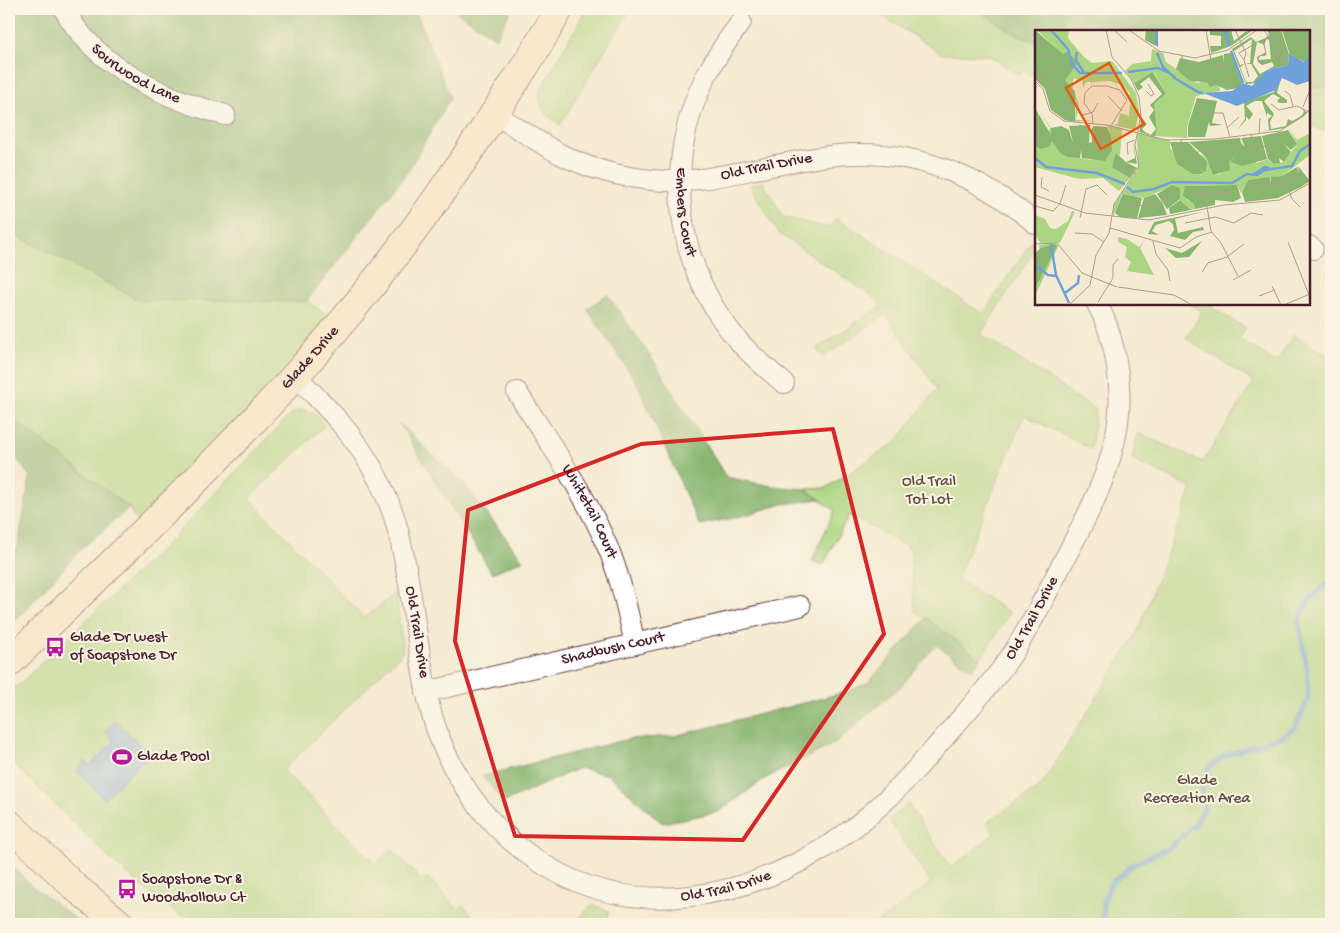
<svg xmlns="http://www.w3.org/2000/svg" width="1340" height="933" font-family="'Gochi Hand',sans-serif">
<rect width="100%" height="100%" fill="#fcf5e5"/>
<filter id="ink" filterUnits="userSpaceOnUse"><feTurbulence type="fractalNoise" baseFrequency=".02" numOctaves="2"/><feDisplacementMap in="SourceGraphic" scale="10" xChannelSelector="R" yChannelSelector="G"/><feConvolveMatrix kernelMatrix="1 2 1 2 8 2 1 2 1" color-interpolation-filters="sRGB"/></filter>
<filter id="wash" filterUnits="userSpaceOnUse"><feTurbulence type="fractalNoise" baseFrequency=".0096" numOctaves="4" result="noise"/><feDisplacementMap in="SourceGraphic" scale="20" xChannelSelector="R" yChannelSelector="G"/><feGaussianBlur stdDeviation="1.12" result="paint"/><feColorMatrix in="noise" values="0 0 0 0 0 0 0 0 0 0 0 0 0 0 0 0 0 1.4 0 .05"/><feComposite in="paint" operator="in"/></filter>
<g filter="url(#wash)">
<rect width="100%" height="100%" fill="#f5ebd2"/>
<path fill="#abd581" stroke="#7a7a56" d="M586,9h44l-70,116c-13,-10 -22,-17 -20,-34z
M872,9h105l35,23 24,10v37l-13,-9 -3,5 -32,-20 -46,-1z
M1331,85v34l-8,13 -14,-9v-34z
M763,182l20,35 46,11 7,-10 147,96 50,-75 3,3v6l-55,86 115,76 -5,39 -67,-34 -67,164 53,34 -30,46 -65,-48 -5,-63 -61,-33 -26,50 -11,-4 23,-51 -30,-21 21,-1 69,-45 42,-54 -51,-75 -63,43 -7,-8 65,-43 -6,-8 -97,-65 -28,-48z
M9,231l130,69 168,1 33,23 -197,209 -14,-25 -120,-92z
M1190,304h24l-2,4 34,20 -7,11 38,23 16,-27 38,23v566h-455l55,-41 -42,-63 19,-16 43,64 43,-34 -8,-11 55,-37 96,-153 55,-145 -60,-28 6,-27 65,29 51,-80 -68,-44 16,-26z
M299,410c13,-1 18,6 26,15l-76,73 115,120 32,-25 7,59 -120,118 92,94 17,-15 30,32 5,-4 31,32 5,-4 17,19h-288l-47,-35 -35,-30 -101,-100v-65l164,-156 118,-124z
M592,905l17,6 -3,13h-32z"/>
<path fill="#88b66f" stroke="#696a4d" d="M9,9h406l35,89 -42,73 -101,130 -168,-1 -130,-69z
M453,9h59l-16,29z
M977,9h354v76l-22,4v-58h-273v11l-24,-10z
M607,294l48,69 71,114 45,9 34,3 15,10 -37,5 -49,14 -35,7 -62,-142 -50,-74z
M9,416l120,92 -49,42 -71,77v-61l9,-20 12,-69 -21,-30z
M399,423l65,61 59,76 -31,13z
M926,618l54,41 -8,11 -36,-25 -35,41 -67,58 -68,34 -48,34 -56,11 -53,-48 -30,-7 -74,34 -23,-26 147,-37 46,-3 171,-44 22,-9z
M9,862l23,24 51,38h-74z"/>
<path fill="#70a1da" stroke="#5d6082" d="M116,720l34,34 -46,45 -28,-28 9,-10 5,4 24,-24 -9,-10z"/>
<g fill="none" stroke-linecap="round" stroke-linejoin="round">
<path stroke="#70a1da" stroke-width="5" d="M1104,924l-1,-22 9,-20 22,-18 36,-17 24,-21 10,-17 -2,-24 6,-17 18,-13 55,-18 14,-9 13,-28v-24l-9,-54 7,-17 13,-15 12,-8"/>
</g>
</g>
<g filter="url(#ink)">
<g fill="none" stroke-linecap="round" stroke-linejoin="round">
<defs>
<g id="street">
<path id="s1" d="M64,9c32,59 100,89 161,106"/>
<path id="s2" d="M741,22c-13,17 -25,35 -35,54 -43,86 -32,186 29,261 14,17 32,32 49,46"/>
<path id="s3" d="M494,114c23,13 45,29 68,41 28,14 59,22 90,25 37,4 74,-5 109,-12 31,-6 62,-13 93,-14 69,-2 131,26 182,70"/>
<path d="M1309,246l4,3"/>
<path id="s4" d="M296,376c40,40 72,73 93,127 8,19 12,39 16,59 8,42 13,85 21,128 14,77 64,148 134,184 83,43 183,23 261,-24 51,-30 89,-73 128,-118 22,-25 43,-49 62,-76 21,-32 38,-67 55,-100 23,-43 46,-86 52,-134 5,-35 -3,-87 -21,-118"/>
<path id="s5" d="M517,392c31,49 65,96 88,149 15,33 22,68 30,103"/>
<path id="s6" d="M426,692l374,-86"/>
</g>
<g id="secondary">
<path id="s7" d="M9,663c97,-94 195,-187 286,-287 72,-79 135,-164 193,-253 25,-38 50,-75 71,-114"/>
<path d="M9,824l66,63 45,37"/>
</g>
</defs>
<use href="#street" stroke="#643e44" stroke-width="22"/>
<use href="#secondary" stroke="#643e44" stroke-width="30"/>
<use href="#street" stroke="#fff" stroke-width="20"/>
<use href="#secondary" stroke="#fee5c5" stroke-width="28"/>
</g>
</g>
<path d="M0 0H1340V933H0ZM833,429l51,205 -141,206 -228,-4 -60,-195 13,-131 173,-66z" fill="#f5ebd2" fill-opacity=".55" fill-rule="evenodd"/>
<path fill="none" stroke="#d62828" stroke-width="4" stroke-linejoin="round" d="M833,429l51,205 -141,206 -228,-4 -60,-195 13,-131 173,-66z"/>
<defs>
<symbol id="bus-bare" viewBox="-9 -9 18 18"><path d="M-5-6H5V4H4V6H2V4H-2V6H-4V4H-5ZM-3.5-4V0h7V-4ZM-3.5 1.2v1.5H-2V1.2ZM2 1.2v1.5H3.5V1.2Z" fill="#b5179e" stroke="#fcf5e5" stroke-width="2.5" paint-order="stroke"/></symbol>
<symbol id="stadium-bare" viewBox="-9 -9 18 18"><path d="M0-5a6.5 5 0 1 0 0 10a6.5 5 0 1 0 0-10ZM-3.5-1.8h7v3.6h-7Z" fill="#b5179e" stroke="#fcf5e5" stroke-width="2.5" paint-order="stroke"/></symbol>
</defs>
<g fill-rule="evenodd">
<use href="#bus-bare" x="41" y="633" width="28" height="28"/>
<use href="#stadium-bare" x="108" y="743" width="28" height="28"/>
<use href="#bus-bare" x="113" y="875" width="28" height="28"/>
</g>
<g text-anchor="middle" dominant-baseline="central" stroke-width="4" stroke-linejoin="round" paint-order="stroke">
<g font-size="16" fill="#4a1f2b" stroke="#fcf5e5">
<text stroke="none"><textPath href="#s1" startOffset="99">Sourwood Lane</textPath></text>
<text stroke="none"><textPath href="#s3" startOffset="289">Old Trail Drive</textPath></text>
<text stroke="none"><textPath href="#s2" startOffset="205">Embers Court</textPath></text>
<text stroke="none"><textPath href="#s7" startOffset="429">Glade Drive</textPath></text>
<text stroke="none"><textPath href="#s5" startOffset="140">Whitetail Court</textPath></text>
<text stroke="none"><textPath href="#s4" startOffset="1175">Old Trail Drive</textPath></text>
<text stroke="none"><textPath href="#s4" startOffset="291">Old Trail Drive</textPath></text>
<text stroke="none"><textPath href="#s6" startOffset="192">Shadbush Court</textPath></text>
<text stroke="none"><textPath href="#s4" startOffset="756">Old Trail Drive</textPath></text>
</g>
<g font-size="16" fill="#624c40" stroke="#fcf5e5">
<text x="929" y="482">Old Trail<tspan x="929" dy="18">Tot Lot</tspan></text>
<text x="1197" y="781">Glade<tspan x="1197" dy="18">Recreation Area</tspan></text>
</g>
<g font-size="16" fill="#4a1f2b" stroke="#fcf5e5" text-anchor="start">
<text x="70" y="638">Glade Dr west<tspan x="70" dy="18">of Soapstone Dr</tspan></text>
<text x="137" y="757">Glade Pool</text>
<text x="142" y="880">Soapstone Dr &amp;<tspan x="142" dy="18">Woodhollow Ct</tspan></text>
</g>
</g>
<g transform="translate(1035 30)">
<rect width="275" height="275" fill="#f5ebd2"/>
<path d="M2,0h32l-1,8 16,19 8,6 20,-2 24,32 3,18 -4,19 -22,-5 5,-1 2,-11 9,3 2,-17 -4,-1 3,-4 -6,-7 -7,-4 -3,3 2,-3 -6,-2 -18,1 -1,4v-4h-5l-3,6 -1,-10 -5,2 -3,-2 -2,7 7,20 -2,7h3l1,1h-4l-1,7h16l-17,2 1,-20 -11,-22 -2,-25zM117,19l11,4 3,9 31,21 21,-6 2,14 -24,5 -9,31v11l-32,-2 2,-7 -3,-25 12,-10 -12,-22 -20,11 -9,-12 7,-7 19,-3zM1,77l15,21v10l29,20 12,2 19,-25 -4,-10 15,3 -2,27 -3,-1 13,24 -11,13 -16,-13 -24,1 -44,-12v-21l5,3 10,-21zM253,97l9,13 13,-7v22l-28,21 -34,4 -7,13 -4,-8 -52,1 2,14 7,3 1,6 -4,1 -11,-10v-12l-8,-2 -28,12 -21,-4 -10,23v-11l25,-37 -1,-36 33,7v8l31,27 5,-4v-9l-10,-9 10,4 7,18 7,-1 17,-24 20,13 10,-4 7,5 10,-2 13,-18zM37,181l3,1 -15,31h-20l-5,-9v-19l10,4 5,9 6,1 12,-8zM83,207l9,2 12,8 6,-7 -5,8 14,27 -27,-4 4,-9 -6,-5 2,-10 -9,-5zM18,213l6,2 -24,51v-44h5l-1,-7z" fill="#abd581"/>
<path d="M0,0l28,24 4,-2 11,10 -13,18 10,12v30l-10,-2 -14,-10 -6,-21 -10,-10zM111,0h12v17l-13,-7zM175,0h21l3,11 11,-9 8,-2 -22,16 -20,7 -1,-7h11v-10l-11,-1zM232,0h14l8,24 -1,11 -21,5 -10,13 -11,1 -14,-35 19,-12 5,5 14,-6zM217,9l-2,24 -10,2 -6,-14zM231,9l3,1 2,19 -13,1 2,-5h6l-2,-9zM222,12l6,2 3,8 -9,5 1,5 4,3 10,-3 2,4 -14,8 -7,-10zM210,34h6l7,12 -5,6h-7l-6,-15zM247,0h28v25l-5,7 -15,-7zM196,23l11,31 -4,4 -11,2 -11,-5 -6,2 -3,-5 -17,-1 -14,-12 4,-11 19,4 24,-7v7l1,-8zM118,42l13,22 -12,10 3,25 -2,8 -16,-5 3,-14 5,6 -5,5 3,3 6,3 5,-6 -7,-12 5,-7 -4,-5 12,-11 -13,-17 -9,7 3,3 -5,4 -4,-8zM246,48l-4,15 10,7v3h-8l-2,-2 3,-3 -7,-4 -9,7 10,13 -4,8 1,7 15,-3 2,-7 4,2 9,-4 3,-5 -2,-4 5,5 -4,4 -18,11 -25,4 9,-2 -1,-11 4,-3 -5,-3v4l-5,-16h-7l-9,5 7,8 -4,6 -3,-4v4l-9,10 8,-11 -1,-17 30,-10zM162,68l20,3 -5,22 11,2 -13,1 -1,-4 -4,15h-17v-11zM0,78l16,27v-7l10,-2 8,4 3,10 1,2 -4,-16 21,-1 -1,18 3,-1 -1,-12 3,-4 13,1 4,8 1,15 -7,11 -23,-3 -1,-8 -1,8 -12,-1 -7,-3 -9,-13 -3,6 -9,2 -5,-3zM253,100l9,14 -6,6 -7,-6 7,8 -7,10 -5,-4 1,5 -6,1 -6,-5 -6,-23zM226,106l6,23 -25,7 -11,-4 6,-10 -7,10 -1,-2 1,10 -17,5 -7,-18 -17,-15 51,-4 1,5 4,4 -4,-9zM98,110l4,24 -11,-2 11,6 -7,10 -18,-11 4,-14 10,9 9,-4zM135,112h18l19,20 -1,9 -3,2 -3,-5 3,6h-10l-16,-10zM263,136l12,15 -9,6 -23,11 -33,4 -3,-10 6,-12 22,-3 1,7v-7l11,-1 15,-9 2,7zM137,155l8,3v11l-13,10 -10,-15zM202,155l4,13 -8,4 -18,-2v5l-20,4 -1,-5 -11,-8 2,-10zM88,164l19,4 -5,20 -17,-1 -5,-4zM120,164l8,10 4,11 -29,3 6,-20zM145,170l11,10 -21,4 -1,-6zM171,181l-31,8 3,14 25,-6 1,3 -11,2 -8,8 -15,-4 4,-6 -1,-6 -4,-3 -13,4 -4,6 7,4 -11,-1 6,-12zM167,211l-13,16 -13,1 -11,-10 17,5zM19,214l3,2 -22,42v-35l6,-5z" fill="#88b66f" fill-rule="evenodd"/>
<path d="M254,24l15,8 6,-7v26l-13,4 -15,-7 -6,12 -39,16 -34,-13 29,-2 11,-8 9,3 15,-16 21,-5z" fill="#70a1da"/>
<path fill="none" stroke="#70a1da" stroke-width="2.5" d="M16,0l17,19 4,15 8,9h42M121,0l1,15M187,0l5,4 2,12M196,21l12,32M42,22l-1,8 8,13M122,23l6,14 13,12 22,13 5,1M93,42l30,-4 12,5M0,128l11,9 51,6 28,11M219,144l11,-7 5,2M92,157l6,5 21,-3 18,-7 60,1 15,-9 10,1 8,-5 27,-4 8,-15 10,-7M16,214l5,31 13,28M0,235l13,10 8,1M30,263l13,-10 1,-8"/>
<path fill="none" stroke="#b1998f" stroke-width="1" d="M79,0l13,12M94,0l30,21 36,7 33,-8 29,-20M200,0l11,23 -2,7 5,17M229,0l11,16 1,-6 -4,-1M256,0l4,11 9,5 6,-10M233,5l-4,8 2,12 -7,1 -1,4 4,4 8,-2M233,5l11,1 6,11 -1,15 -8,1M0,9l11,5 -2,3M244,21l-1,6 -1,-5 6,-9M0,23l12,5 6,-3 2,2M147,25v8l9,7 11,5 8,-2 2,-6 -6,-37M209,30l-5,-7 14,-8M177,34l14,1 4,18M7,46l10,6 -4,6M0,51l8,8 7,22 14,10 43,4 58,15 50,-1 65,-8 30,-21M3,52l11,-16 12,-4 3,7 -2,1 2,-3M111,61l5,5 3,-2 -6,-10M250,61l5,4 3,11M73,66l14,15M30,73h3v6h-3zM236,74l8,6 18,-4 12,6M268,77l6,-15M166,83h22l7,24M48,85l10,-3 5,-9M0,90l5,16M58,93l-1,-9 -8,-11 1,-10 7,-7h15l13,4 7,10 -16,26M45,94l1,24M192,98l12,-11M224,103l1,-15M216,104l4,16M26,108l9,10 21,3 9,-5 1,-10M146,110l2,12 13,11M197,117l16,5 33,-11M93,125l-1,-12 8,-3M156,129l9,-9 8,-1 8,5 3,10M85,135l16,9M7,147l-1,10 8,4M251,153l6,16 8,8M215,162l5,-6 28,-2 15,-8M155,163h41M0,165l50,18 64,7 75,-15 56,-5 30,-17M170,165l6,36 10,12 17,33M25,174l6,-19M0,176l18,5 7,-7M90,176l29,-1 17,-9M45,188l6,-29 11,-4 10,10M150,193l30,-6 19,6 17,-10 12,2M75,198l70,20 16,-11 16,-5M40,203l17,1 12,8M118,211l3,13 12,16 2,11M253,212l21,53M0,214l22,-1 25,30 35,14M167,242l6,-9 19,-6 17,-13M198,250l18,-10M237,256l9,19M83,257l56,8 18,10M224,266l16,-6M63,272l15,-24v-13l5,-6M34,275l21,-20 6,-30 13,-22 5,-29 25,-38 -4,-21 6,-29 -2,-19 -8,-18 -19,-22 -6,-27M249,275l26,-11"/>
<path fill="#e8590c" fill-opacity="0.15" stroke="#e8590c" stroke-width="2.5" d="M74,33l35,61 -43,25 -35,-61z"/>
<rect width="275" height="275" fill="none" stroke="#4a1f2b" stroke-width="2.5"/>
</g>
<rect width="1340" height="933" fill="none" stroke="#fcf5e5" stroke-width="30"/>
</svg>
